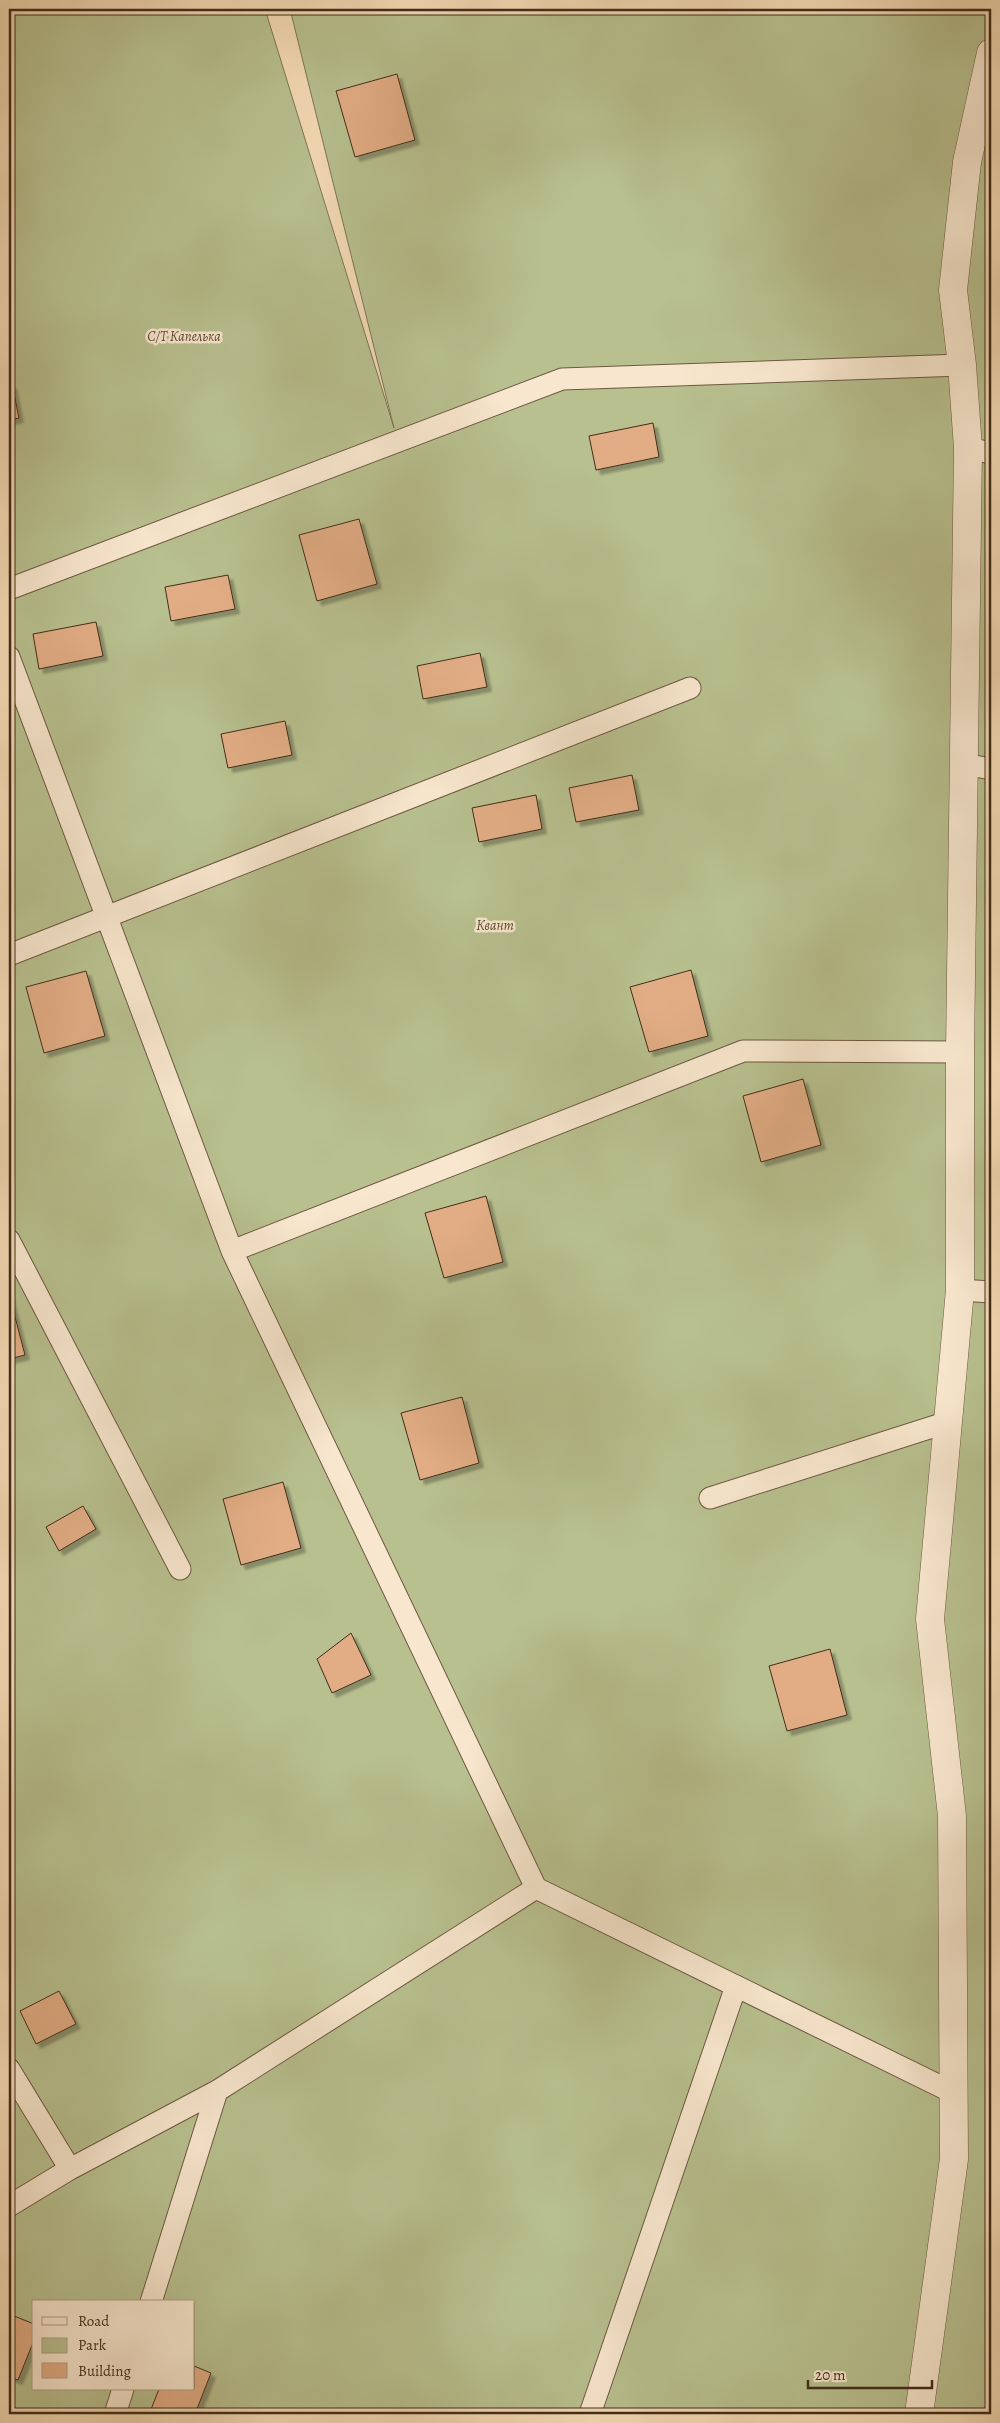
<svg xmlns="http://www.w3.org/2000/svg" width="1000" height="2423" font-family="Alegreya,serif">
<defs>
<filter id="shadow"><feDropShadow dx="4.5" dy="4.5" stdDeviation="1" flood-color="#0004"/></filter>
</defs>
<rect width="100%" height="100%" fill="#f4dab4"/>
<filter id="stains"><feTurbulence type="fractalNoise" baseFrequency=".004" numOctaves="4"/><feColorMatrix values="0 0 0 0 .2 0 0 0 0 .09 0 0 0 0 .02 0 0 0 .5 -.17"/></filter>
<radialGradient id="worn" r=".72"><stop offset=".6" stop-color="#630" stop-opacity="0"/><stop offset="1" stop-color="#630" stop-opacity=".3"/></radialGradient>
<path fill="#b8c08f" stroke="#7c7655" fill-rule="evenodd" d="M9,9h256l129,419 -104,-419h701v2405h-982zM34,2302h160v87h-160z"/>
<path fill="#e2ad85" stroke="#412d1b" filter="url(#shadow)" d="M397,74l18,66 -60,17 -19,-66z
M12,384l7,34 -10,2v-35z
M653,423l6,34 -63,13 -7,-34z
M359,519l18,65 -60,17 -18,-66z
M228,575l7,34 -64,12 -6,-34z
M96,622l7,34 -64,13 -6,-35z
M480,653l7,34 -64,12 -6,-33z
M285,721l7,34 -64,13 -7,-34z
M632,775l7,35 -63,12 -7,-34z
M536,795l6,34 -63,13 -7,-34z
M691,970l17,66 -59,16 -19,-65z
M86,971l19,65 -61,17 -18,-66z
M803,1079l18,66 -60,17 -18,-66z
M486,1196l17,66 -59,16 -19,-65z
M9,1294l16,61 -16,4z
M462,1397l17,66 -59,17 -19,-67z
M283,1482l18,66 -60,17 -18,-66z
M83,1506l13,23 -37,22 -13,-24z
M351,1633l20,42 -39,18 -15,-34z
M830,1649l17,66 -60,16 -18,-65z
M59,1991l17,33 -40,20 -16,-33z
M9,2314l25,10v16l-16,40 -9,-3z
M194,2366l17,7 -16,41h-39l-6,-2 9,-23h35z"/>
<g fill="none" stroke-linecap="round" stroke-linejoin="round">
<defs>
<path id="lane" d="M968,448l23,5
M9,589l553,-210 400,-14
M9,657l223,594 304,637 418,205
M964,764l27,5
M9,955l681,-267
M9,1240l171,329
M232,1251l511,-200 217,1
M960,1290l31,2
M710,1498l238,-76
M9,2069l61,100
M9,2206l61,-37 147,-78 319,-203
M151,2302l66,-211
M115,2414l8,-25
M590,2414l146,-428"/>
<path id="street" d="M919,2414l35,-255 -2,-343 -22,-197 30,-329v-238l8,-604 -6,-83 -9,-75 14,-128 24,-109"/>
</defs>
<use href="#lane" stroke="#6e5841" stroke-width="23"/>
<use href="#street" stroke="#6e5841" stroke-width="29"/>
<use href="#lane" stroke="#f8e7ce" stroke-width="21"/>
<use href="#street" stroke="#f8e7ce" stroke-width="28"/>
</g>
<g text-anchor="middle" dominant-baseline="central" stroke-width="5" stroke-linejoin="round" paint-order="stroke">
<g font-size="14" font-style="italic" fill="#594a32" stroke="#f8e7ce">
<text x="184" y="336">С/Т Капелька</text>
<text x="495" y="925">Квант</text>
</g>
</g>
<rect width="1000" height="2423" fill="none" stroke="#f4dab4" stroke-width="30"/>
<rect x="10" y="10" width="980" height="2403" fill="none" stroke="#412d1b" stroke-width="2.5"/>
<rect x="15" y="15" width="970" height="2393" fill="none" stroke="#412d1b"/>
<rect x="32" y="2300" width="162" height="90" fill="#f8e7ce" stroke="#af9d86"/>
<rect x="42" y="2317" width="25" height="8" fill="#f8e7ce" stroke="#af9d86"/>
<text x="78" y="2326" font-size="15" fill="#412d1b">Road</text>
<rect x="42" y="2338" width="25" height="15" fill="#b8c08f" stroke="#af9d86"/>
<text x="78" y="2350" font-size="15" fill="#412d1b">Park</text>
<rect x="42" y="2363" width="25" height="15" fill="#e2ad85" stroke="#af9d86"/>
<text x="78" y="2376" font-size="15" fill="#412d1b">Building</text>
<path d="M808 2380v8h124v-8" fill="none" stroke="#412d1b" stroke-width="2.5"/>
<text x="815" y="2380" font-size="15" fill="#412d1b" stroke="#f8e7ce" stroke-width="4" paint-order="stroke">20 m</text>
<rect width="100%" height="100%" filter="url(#stains)"/>
<rect width="100%" height="100%" fill="url(#worn)"/>
</svg>
